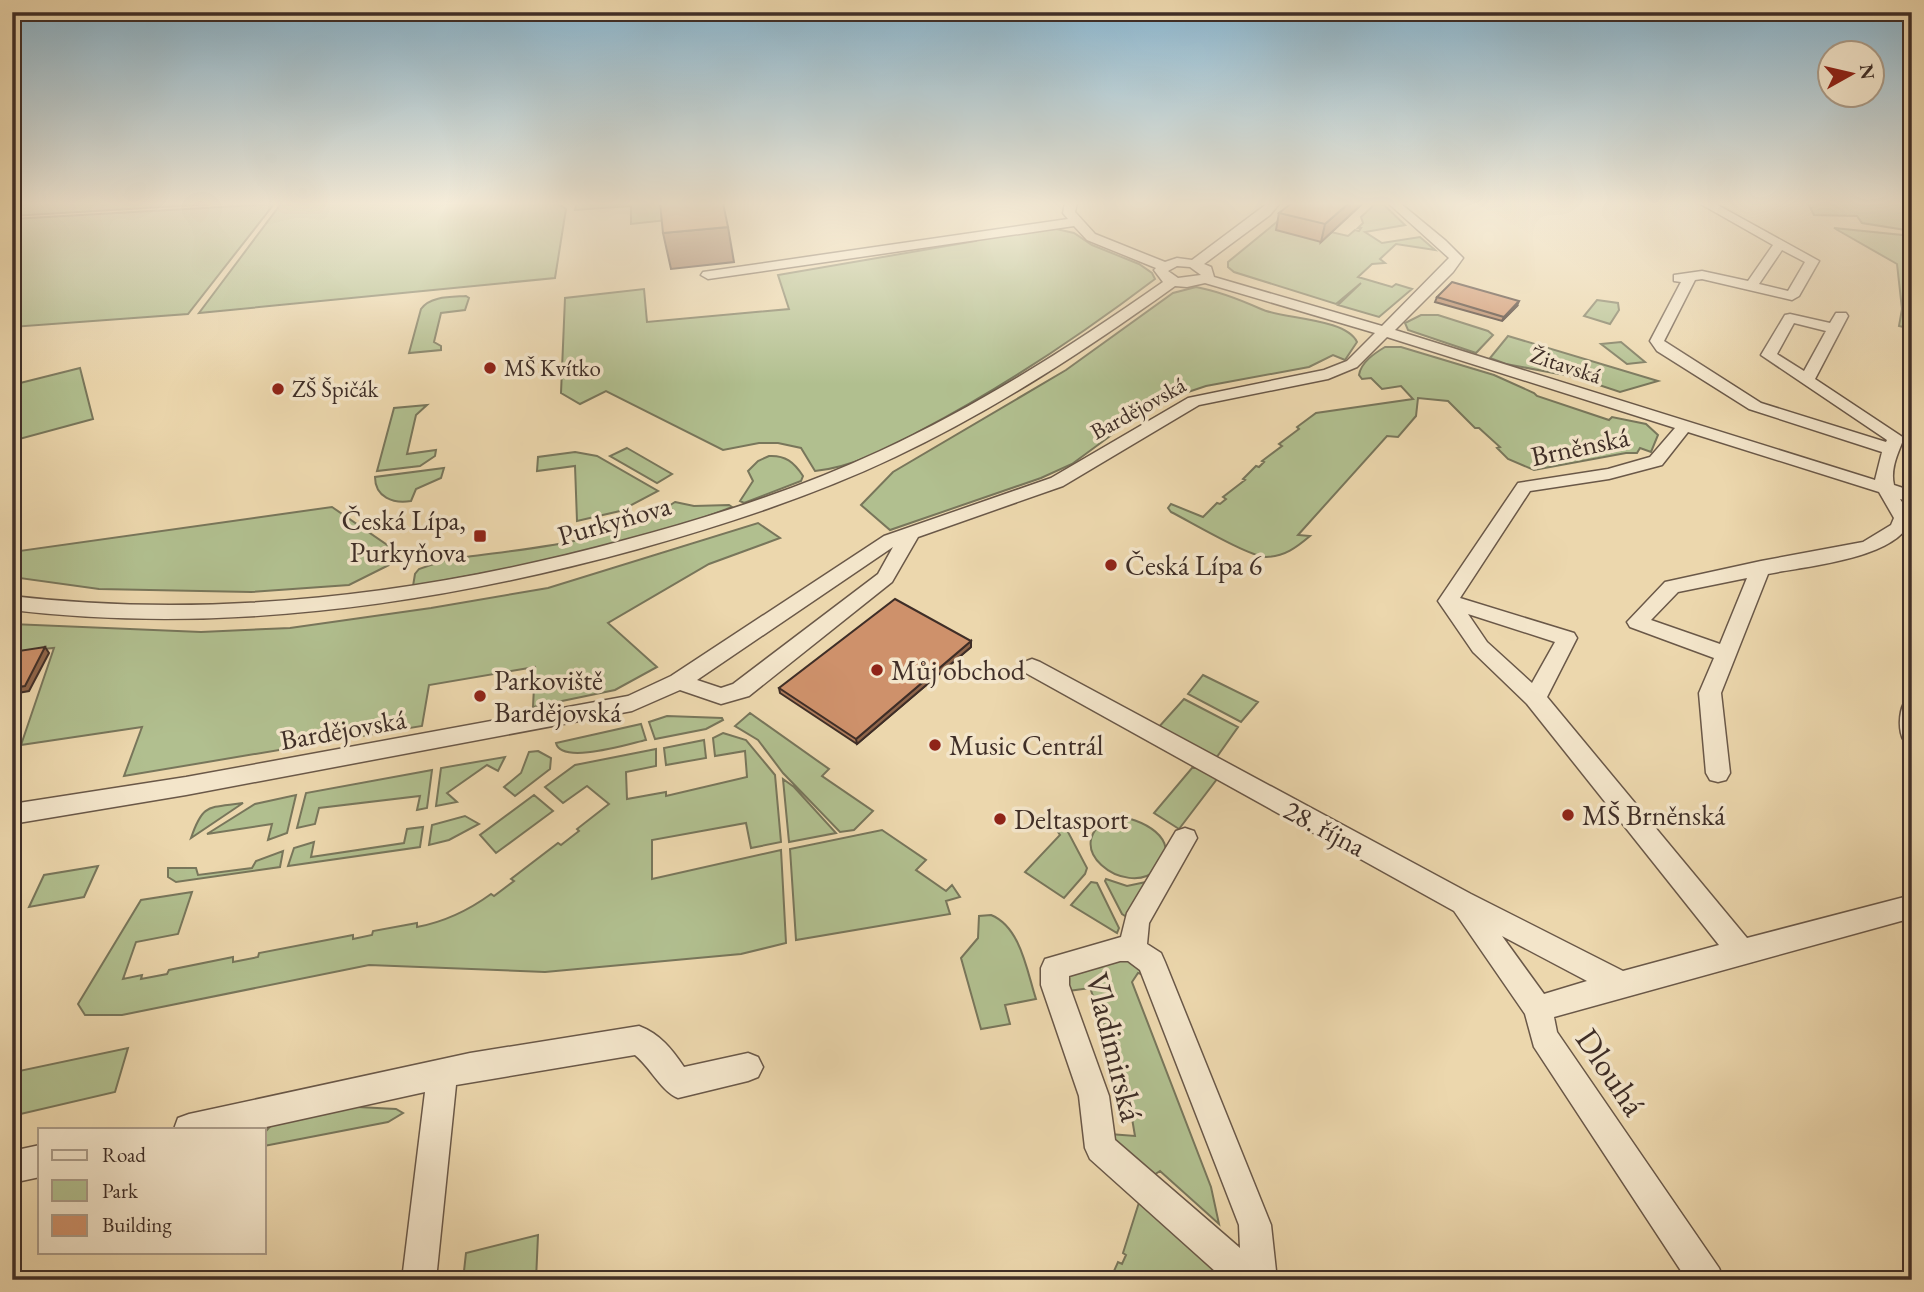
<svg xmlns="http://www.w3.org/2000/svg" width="1924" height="1292" font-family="'EB Garamond',serif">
<rect width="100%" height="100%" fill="#ecd7ad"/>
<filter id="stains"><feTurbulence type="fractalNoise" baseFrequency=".00286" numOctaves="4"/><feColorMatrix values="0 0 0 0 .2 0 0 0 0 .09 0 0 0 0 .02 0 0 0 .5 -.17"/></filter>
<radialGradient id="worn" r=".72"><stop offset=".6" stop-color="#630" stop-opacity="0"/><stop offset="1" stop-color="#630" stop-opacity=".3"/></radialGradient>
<path fill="#b1bf8f" stroke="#78765b" stroke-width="2" d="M12,203h218l-218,13z
M306,203h251l9,6 -11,69 -356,35 81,-108z
M577,203h94l15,15 -55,6v-18l-56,4z
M1306,203l14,39 11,-10 17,4 7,-6 4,1 2,-3h-3l5,-5 -2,-6 15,-14h6l23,22 -40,7 17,11 38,-6 15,13 -39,-6 -16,15 5,4 -13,1 -14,13 34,10 4,-3 16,5 -33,28 -41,-12 23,-22 -25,21 -102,-32 -6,-5v-5l61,-50z
M1808,203h104v28l-50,-8 -5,-7 -43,-1z
M274,204l-86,110 -176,13v-108z
M1052,228l22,5 18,12 47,19 13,9 3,6c-74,56 -153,109 -235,152 -34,18 -66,36 -105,40l-14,-23 -23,-5h-19l-36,7 -117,-59 -26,13 -19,-11 4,-95 79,-9 3,33 142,-13 -11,-34 198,-34v-5z
M1834,228l78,8v93l-13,-3 3,-17 -5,-45z
M1196,287c22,4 47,14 65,22 21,10 85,9 96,33l-12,18 -12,-5 -24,12 -103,19 -60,20 -10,11 -64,47 -31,14 -151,52 -29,-25 32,-33 173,-102 107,-77z
M466,296l3,2 -4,12 -24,3 -7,29 7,4v4l-32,3 12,-44c9,-13 30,-12 45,-13z
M1597,300l21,3 1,7 -9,14 -26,-8z
M1421,315h17l50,16 5,4 -17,18 -68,-23 -3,-7z
M1508,336l150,45 -38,11 -45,-15 -69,-13 -16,-6z
M1621,342l24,20 -18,2 -26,-20z
M1385,347h16l93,28 40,18 3,3 72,24 3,-3 34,7 12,11 -7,17 -11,-4 -3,5h-11l-92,17 -26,-11 -11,-11 3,-1 -21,-19h-4l-27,-27 -30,-3 -2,18 -18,21 -11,-1 -89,99 12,1c-13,11 -26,21 -44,21 -18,-1 -75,-35 -95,-45l-3,-4 3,-4 32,13 14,-14 3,1 6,-5 -3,-2 22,-17 -2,-1 13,-13 3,1 5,-5 -2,-1 20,-15 -3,-2 20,-15 -2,-2 19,-14 97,-14 -12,-13 -19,3 -11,-11 -9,1 -3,-4c2,-13 16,-22 26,-28z
M80,368l13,51 -81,22v-56z
M427,405l-11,10 -9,39 29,-4 -1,6 -15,10 -43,5 17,-63z
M627,448l45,26 -15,9 -47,-27z
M575,452l22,4 61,35 -38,20 -43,10 -2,-55 -38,5 1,-14z
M769,456c16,-1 25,6 34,20l-2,5 -57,22 -4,-2 13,-20 -5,-10 10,-10z
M444,468l-3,10 -25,11 -5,12c-18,3 -36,-4 -36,-24z
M675,502l19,4 35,-1 3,2c-102,40 -212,60 -319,79l2,-12 4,-5 26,-9c77,-12 164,-14 230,-58z
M332,507l61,42 -4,16 -40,20 -98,7 -152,-3 -87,-12v-25z
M758,523l22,15 -71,26 -101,59 49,44 -42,23 -82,17 2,-40 -106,18 -7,41 -298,50 18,-49 -121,18 33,-97 -42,4v-28l189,8 89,-4 141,-20 117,-20z
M1203,675l55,27 -17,20 -53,-28z
M1184,699l54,28 -24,34 -57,-32z
M750,713l79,56 -7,7 51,35 -19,19 -14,2 -57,-59 -25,-33 -23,-14z
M667,716l55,2 1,2 -17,9 -51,10 -6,-17z
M641,724l5,16c-18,4 -85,25 -90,3z
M723,733l23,7 29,35 6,67 -30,6 -5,-25 -94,17v39l129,-29 5,93 -45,11 -196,18 -176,-7 -247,50h-37l-7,-11 63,-104 51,-8 -14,42 -42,8 -13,37 19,-4 -1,4 26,-5 2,-4 64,-13v5l25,-5 1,-4 94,-18v4l19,-4 1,-4 44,-8v4c27,-5 52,-17 74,-33l3,2 20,-15 -3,-2 47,-36 3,2 18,-14 -2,-2 32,-25 -22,-18 -24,17 -18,-16 30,-22 81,-16v17l-30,6 1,27 39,-7v4l81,-19 -2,-26 -30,5 -2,-18z
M704,740l2,18 -40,7 -2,-17z
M538,751l13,7 -1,11 -35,27 -11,-9 17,-14 8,-21z
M505,757l-7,14 -11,-6 -40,28 10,9 -21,4 5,-38z
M1192,768h7l18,11 -38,50 -25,-16z
M432,770l-5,38 -10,2 3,-14 -101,12 -4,16 -18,4 9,-35z
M783,779l11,8 42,46 -47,9z
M296,795l-9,38 -19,7 4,-16 -65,10 48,-30z
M534,795l19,16 -57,42 -16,-18z
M243,803l-52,35c12,-35 17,-30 52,-35z
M465,816l14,8 -30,16 -20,5 3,-20z
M1114,816c25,1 71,23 43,53 -30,31 -104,-24 -43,-53z
M423,827l-3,20 -132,19 6,-18 20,-6 -3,15 93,-14 3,-14z
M1061,828l6,2 20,38 -2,6 -21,24 -39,-26 35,-37 -2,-3z
M882,830l44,30 -10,10 30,21 6,-6 8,12 -14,4 4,13 -154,26 -6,-91z
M283,851l-3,16 -104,15 -8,-5v-9h28l2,7 54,-7 4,-7z
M98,866l-14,31 -55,10 15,-32z
M1106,879l21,7 19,-4 -19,35 -5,-3 -17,-33z
M1091,882l6,1 22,45 -2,5 -46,-28z
M991,915c30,12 36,57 45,84l-31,6 5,19 -29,5 -20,-71 17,-20 1,-22z
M1102,960l30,1 19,16 -13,-4 -6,9 79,205 8,37 -59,-53 -9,6 -42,-43 26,2 -9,-53 -36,-95 -22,3 -1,-10 3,-8z
M128,1048l-13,44 -103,24v-29l7,-16z
M339,1106l57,3 7,4 -15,9 -124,24 2,-15 9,-10z
M1142,1193l15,24 67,63h-114l8,-18 4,2 4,-9 -3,-2z
M538,1235l-2,45h-73l3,-27z"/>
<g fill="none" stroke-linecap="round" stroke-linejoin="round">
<defs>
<path id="minor" d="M1065,203h12l-2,9 20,22 70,28 12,-4 15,2 76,-57h12l-10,12 -66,49 7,3 3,10 168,49 67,-68 -61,-55h12l46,38 17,17 -10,14 -58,58 480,150 7,-28 -133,-43 -92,-58 -7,-10 31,-59 -7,-1v-6l28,-4 46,10 25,-36 -74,-42h15l105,58 -20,35 -7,4 -90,-21 -7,1 -31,61 97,62 125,39 1,-2 -126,-85 24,-40 5,-1 40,9 6,-10h10l2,3 -33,63 89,59c-6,15 -14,31 -10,47l18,6v11l-12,-3 12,18c-11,42 -107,49 -144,57l-47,119 9,80 -4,7 -8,2 -8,-2 -4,-7 -7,-80 15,-35 -84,-31 -3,-5 38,-40 96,-21 102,-19 28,-17 3,-7 -15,-26 -191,-60 -26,33 -53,14 -79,12 -70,107 114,35 3,5 -30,59 200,241 165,-43v23l-358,99 3,15 162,236 5,12h-37l-153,-233 -9,-33 -71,-103 -430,-239 -3,-5 3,-5 8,-3 8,3 431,232 152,77 96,-26 -192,-241 -54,-52 -35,-51 80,-118 90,-14 42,-12 25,-29 -288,-91 -30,30 -29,12 -129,26 -136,81 -145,51 -26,45 -143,114 -28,8 -41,-14 -48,21 -446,84 -174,29v-20l174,-27 442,-81 43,-20 213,-140 167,-58 137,-80 136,-28 23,-9 28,-28 -170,-50 -18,4 -12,-1c-89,64 -181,124 -280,171 -82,39 -169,67 -257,92 -203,56 -415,86 -626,61v-14c206,24 414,-2 613,-56 87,-23 173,-51 255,-89 100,-46 193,-106 283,-169l-9,-12 2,-2 -69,-28 -13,-14 -366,53 -7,-4 2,-3 365,-53 -5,-6zM1782,250l23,12 -17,29 -29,-7zM1177,266l13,1 11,8 -23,3 -10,-7zM1794,323l32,8 -22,40 -27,-17zM893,547l-15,27 -145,110 -12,4 -24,-8zM1747,578l-27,66 -69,-24 27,-28zM1468,614l87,28 -23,41 -45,-41zM1502,936l85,45 -43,13z
M1912,701v43l-8,-3c-6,-10 -5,-28 0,-38z
M1185,828l9,3 3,7 -48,85 -2,21 14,9 4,9 106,263 6,55h-52l-135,-121 -5,-11 -6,-52 -38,-111v-17l4,-9 76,-22 6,-24 49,-82zM1120,961h8l12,9 99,255 1,23 -125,-108 -6,-44 -40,-111v-9z
M639,1026c21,8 33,23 45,41l64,-14 10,4 5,10 -5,10 -10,4 -70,17c-17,-7 -27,-30 -43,-43l-179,30 -20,195h-34l23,-188 -168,37h-83l4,-11 11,-4 281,-61z
M40,1145v32l-28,6v-32z"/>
</defs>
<use href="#minor" stroke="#6a5848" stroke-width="3"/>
<use href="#minor" fill="#f3e5ca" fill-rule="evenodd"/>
</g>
<path fill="#b17d5c" stroke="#3f2e27" stroke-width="2" d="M1363,203l-42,39 -45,-12 3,-17z
M1437,297l80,9 -15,15 -67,-19z
M971,647l-114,97 -77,-51 -1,-5z"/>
<path fill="#90664b" stroke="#3f2e27" stroke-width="2" d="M1349,203h14l-42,39 4,-18z
M728,227l6,35 -63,7 -8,-36z
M1519,301l-2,5 -15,15 2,-4z
M971,641v6l-114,97 -1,-5z
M45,647l4,6 -20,38 -17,3v-6z"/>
<path fill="#ce916b" stroke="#3f2e27" stroke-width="2" d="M660,203h63l5,24 -65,6z
M1292,203h57l-24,21 -46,-11z
M1452,282l67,19 -15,16 -67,-20z
M895,599l76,42 -115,98 -77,-51z
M45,647l-20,39 -13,2v-36z"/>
<linearGradient id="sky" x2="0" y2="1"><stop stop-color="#88b6d1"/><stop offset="0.53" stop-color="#f6edda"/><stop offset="1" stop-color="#f6edda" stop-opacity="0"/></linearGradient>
<rect width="1924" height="384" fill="url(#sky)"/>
<g fill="#8f2418" stroke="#f3e5ca" stroke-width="2.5">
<circle cx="490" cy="368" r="7"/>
<circle cx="278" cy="389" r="7"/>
<rect x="473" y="529" width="14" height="14" rx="3.5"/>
<circle cx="1111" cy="565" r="7"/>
<circle cx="877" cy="670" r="7"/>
<circle cx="480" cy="696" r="7"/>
<circle cx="935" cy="745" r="7"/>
<circle cx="1568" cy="815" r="7"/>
<circle cx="1000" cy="819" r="7"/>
</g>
<g text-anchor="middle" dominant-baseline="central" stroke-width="7" stroke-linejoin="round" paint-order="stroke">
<g font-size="23" fill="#3f2e27" stroke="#f3e5ca">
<text transform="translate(1566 365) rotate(18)">Žitavská</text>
<text transform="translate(1138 408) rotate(-29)">Bardějovská</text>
</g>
<g font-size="23" fill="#3f2e27" stroke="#f3e5ca" text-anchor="start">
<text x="504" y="368">MŠ Kvítko</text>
<text x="292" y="389">ZŠ Špičák</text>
</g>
<g font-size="28" fill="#3f2e27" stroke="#f3e5ca">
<text transform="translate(1580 446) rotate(-12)">Brněnská</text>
<text transform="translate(614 520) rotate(-16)">Purkyňova</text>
<text transform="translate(343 729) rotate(-10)">Bardějovská</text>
<text transform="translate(1325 828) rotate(28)">28. října</text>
</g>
<g font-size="28" fill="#3f2e27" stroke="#f3e5ca" text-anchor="start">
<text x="466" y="520" text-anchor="end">Česká Lípa,<tspan x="466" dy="32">Purkyňova</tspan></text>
<text x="1125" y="565">Česká Lípa 6</text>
<text x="891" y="670">Můj obchod</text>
<text x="494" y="680">Parkoviště<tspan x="494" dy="32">Bardějovská</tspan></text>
<text x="949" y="745">Music Centrál</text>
<text x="1582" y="815">MŠ Brněnská</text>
<text x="1014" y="819">Deltasport</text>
</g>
<g font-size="33" fill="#3f2e27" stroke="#f3e5ca">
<text transform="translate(1115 1047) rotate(76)">Vladimirská</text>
<text transform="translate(1611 1072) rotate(56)">Dlouhá</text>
</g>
</g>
<rect width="1924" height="1292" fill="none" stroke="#ecd7ad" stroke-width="42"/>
<rect x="14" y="14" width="1896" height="1264" fill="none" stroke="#3f2e27" stroke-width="3.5"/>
<rect x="21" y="21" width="1882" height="1250" fill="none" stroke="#3f2e27" stroke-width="2"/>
<rect x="38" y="1128" width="228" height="126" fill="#f3e5ca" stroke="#ab9c89" stroke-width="2"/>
<rect x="52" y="1150" width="35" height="10" fill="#f3e5ca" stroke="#ab9c89" stroke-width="2"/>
<text x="102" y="1162" font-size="21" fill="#3f2e27">Road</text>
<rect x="52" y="1180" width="35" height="21" fill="#b1bf8f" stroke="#ab9c89" stroke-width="2"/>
<text x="102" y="1198" font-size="21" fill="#3f2e27">Park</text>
<rect x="52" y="1215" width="35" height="21" fill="#ce916b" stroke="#ab9c89" stroke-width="2"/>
<text x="102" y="1232" font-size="21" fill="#3f2e27">Building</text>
<g transform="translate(1851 74) rotate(82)"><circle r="33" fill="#f3e5ca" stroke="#ab9c89" stroke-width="2"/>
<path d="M0-5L12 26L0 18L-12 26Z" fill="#8f2418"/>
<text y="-10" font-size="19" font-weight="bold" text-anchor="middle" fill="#3f2e27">N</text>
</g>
<rect width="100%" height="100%" filter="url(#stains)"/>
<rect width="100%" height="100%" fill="url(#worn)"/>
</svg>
